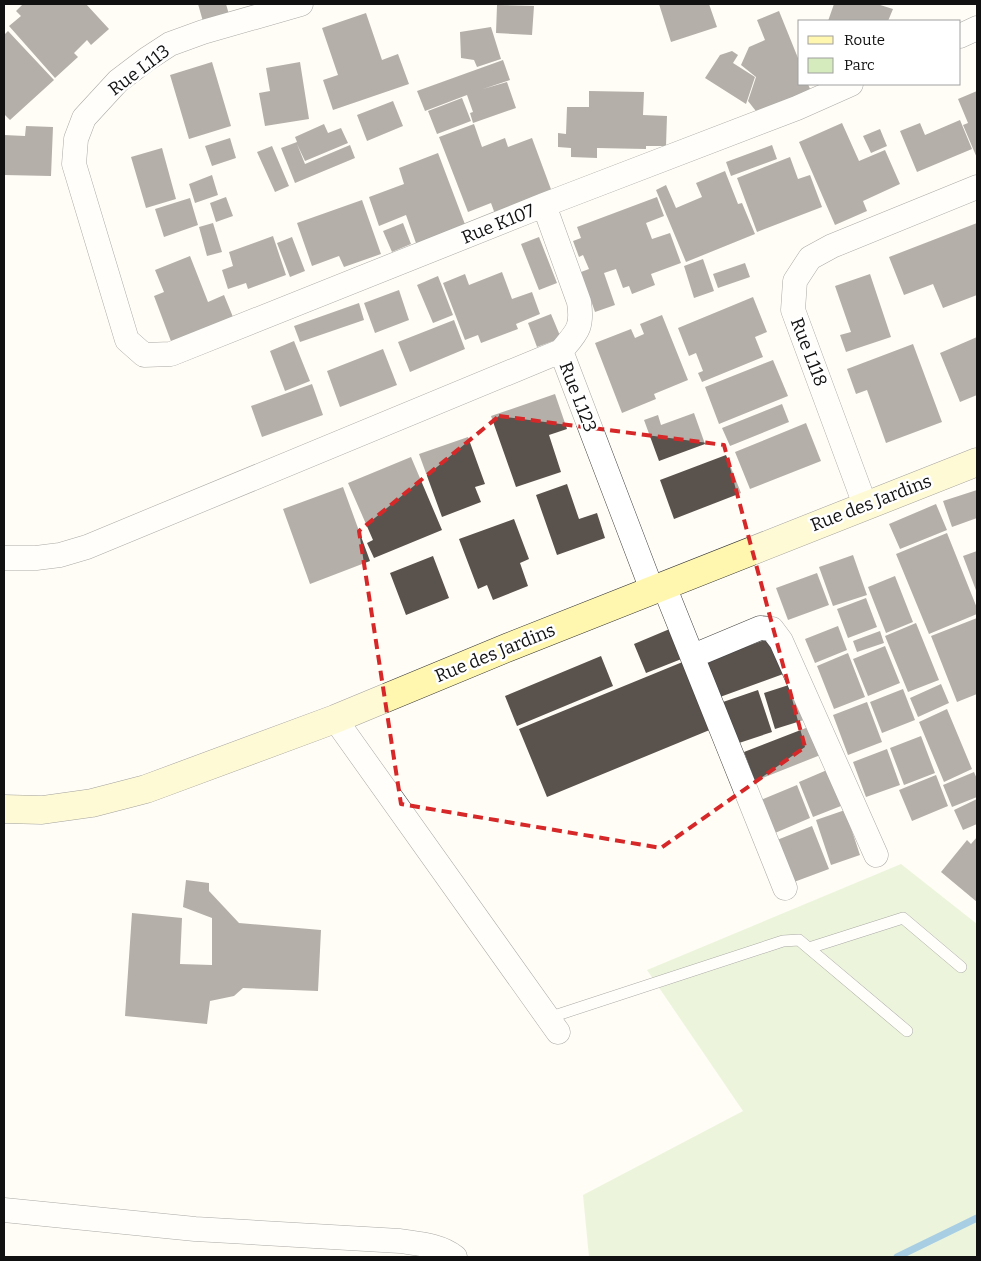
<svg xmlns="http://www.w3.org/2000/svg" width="981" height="1261" font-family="Bitter,serif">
<rect width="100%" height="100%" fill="#fffdf5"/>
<path fill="#d5ebbd" d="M901,864l76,60v333h-388l-6,-62 160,-84 -96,-141z"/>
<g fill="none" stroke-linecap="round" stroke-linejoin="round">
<path stroke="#3f96cf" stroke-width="7" d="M897,1257l80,-39"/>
</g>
<path fill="#5a524d" d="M23,4h63l23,25 -18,16 -4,-5 -13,13 4,4 -23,21 -46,-52 12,-10 -5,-5z
M198,4h28l4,14 -26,7z
M659,4h50l8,23 -46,15z
M834,4h43l16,5 -5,12h-60z
M497,5l37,1 -2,29 -36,-2z
M779,11l21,52v21h8l4,10 -53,21 -11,-14 8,-24 -15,-12 8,-18 16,-7 -8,-20z
M366,13l16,47 16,-6 11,30 -76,26 -10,-30 15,-5 -16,-47z
M491,27l10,32 -24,8 -3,-7 -13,-2 -1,-26z
M8,31l46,49 -44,40 -6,-6v-79z
M732,51l6,4 -5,8 22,14 -9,27 -41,-26 15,-23z
M503,60l7,20 -27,9 24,-7 9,26 -43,15 -3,-10 3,-1 -6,-17 -42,16 -8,-20z
M212,62l19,64 -42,13 -19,-64z
M300,62l9,57 -44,7 -6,-33 11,-2 -4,-23z
M589,91l55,1 -1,23 24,1 -1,30h-20v3l-49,-1v10l-26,-1v-9l-13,-1v-14l8,1 1,-27h22z
M977,91v67l-14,-33 5,-2 -10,-24z
M462,98l9,23 -34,13 -9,-23z
M393,101l10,25 -36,15 -10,-26z
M960,120l12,29 -55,23 -17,-41 20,-8 5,12z
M842,123l17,38 26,-11 15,34 -37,17 4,10 -32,14 -36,-83z
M324,124l4,9 13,-5 7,15 -43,18 -8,-17 8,20 45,-19 5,13 -60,25 -14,-35 16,-6 -2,-5z
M474,124l8,23 23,-9 3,9 24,-9 20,54 -57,22 -4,-11 -23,9 -29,-75z
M26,126l27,1 -2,49 -47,-1v-40l21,1z
M880,129l7,17 -16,7 -8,-17z
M230,138l6,20 -24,8 -7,-20z
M772,145l5,14 -46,17 -5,-14z
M272,146l17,40 -14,6 -18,-40z
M162,148l14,51 -30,9 -15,-51z
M438,153l28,74 -49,19 -11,-31 -27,11 -10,-29 35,-13 -5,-16z
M790,157l8,22 12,-4 12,32 -65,25 -20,-54z
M725,171l13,33 4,-1 13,31 -69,28 -30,-72 10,-5 10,23 26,-11 -6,-14z
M212,175l6,20 -23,8 -6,-19z
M226,197l7,19 -17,6 -6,-19z
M657,197l7,19 -18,7 6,16 18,-6 11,30 -30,11 4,11 -23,9 -3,-8 -6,2 -7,-19 -12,4 11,32 -20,7 -14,-40 8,-3 -6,-14 -4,2 -6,-16 8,-3 -4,-11z
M190,198l8,27 -34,12 -9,-28z
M362,200l19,54 -37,13 -5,-11 -27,10 -15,-43z
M213,223l9,29 -15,4 -8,-29z
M403,223l8,21 -19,8 -9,-21z
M977,223v72l-34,13 -10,-24 -29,11 -15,-38z
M273,236l13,39 -38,14 -2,-6 -18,6 -6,-19 11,-4 -4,-14z
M292,237l13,34 -15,6 -13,-34z
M539,237l18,46 -18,7 -18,-46z
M190,256l18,46 16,-7 9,22 -61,27 -18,-48 10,-4 -9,-22z
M703,259l11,32 -20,7 -10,-32z
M745,263l5,14 -32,11 -5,-14z
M502,272l10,27 20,-7 8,22 -24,10 2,5 -37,14 -3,-8 -13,5 -22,-57 22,-9 4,11z
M870,274l21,63 -45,15 -6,-17 11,-3 -16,-46z
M438,276l15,39 -20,8 -16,-38z
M399,290l10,30 -34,13 -11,-30z
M753,297l14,35 -12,5 8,20 -61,25 -4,-9 5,-2 -7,-18 -7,3 -11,-28z
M359,303l5,17 -64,22 -6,-16z
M551,314l10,24 -24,9 -9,-24z
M662,315l26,65 -34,14 2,5 -34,14 -27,-70 36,-14 4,9 9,-4 -4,-10z
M454,320l11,29 -55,23 -12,-30z
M977,337v58l-17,7 -20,-49z
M294,341l16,40 -25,10 -15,-40z
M913,344l29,78 -56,21 -19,-53 -11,4 -9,-25z
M383,349l14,36 -57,22 -13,-36z
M773,360l15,36 -69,28 -14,-37z
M312,384l11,31 -61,22 -11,-31z
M555,394l12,35 -18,6 12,37 -45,15 -25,-71z
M782,404l7,18 -59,24 -8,-18z
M694,413l11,31 -46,17 -15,-41 14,-5 3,10z
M806,423l15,38 -71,28 -15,-37z
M468,437l17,47 -10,3 6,15 -39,15 -23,-63z
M726,455l15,38 -67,26 -14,-39z
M411,457l31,73 -68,28 -7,-15 6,-3 -25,-57z
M567,484l12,35 18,-6 8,25 -48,17 -21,-60z
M343,487l27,74 -60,23 -27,-75z
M977,490v28l-25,9 -9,-26z
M936,504l11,26 -47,19 -11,-25z
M514,519l15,40 -9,4 8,23 -35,14 -6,-15 -9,4 -19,-50z
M947,533l30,75v6l-48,20 -33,-80z
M977,551v42l-14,-37z
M853,555l14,40 -34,11 -14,-39z
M433,556l16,42 -43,17 -16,-42z
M817,573l12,32 -41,15 -12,-32z
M895,576l18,46 -27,11 -18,-46z
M866,598l11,29 -29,11 -11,-29z
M977,618v76l-20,8 -26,-66z
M916,623l23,57 -31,12 -23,-56z
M838,626l9,24 -32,13 -10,-24z
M672,628l12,30 -38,15 -12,-29z
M880,631l4,12 -27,9 -4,-11z
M773,637l13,36 -66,24 -13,-36z
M885,646l15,37 -32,13 -15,-37z
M848,653l17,44 -31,12 -17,-43z
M601,656l12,30 -96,40 -12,-30z
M685,661l27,68 -165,68 -28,-68z
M795,683l12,36 -32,10 -11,-36z
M941,684l8,19 -31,14 -8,-19z
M903,689l12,31 -33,13 -12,-31z
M758,690l14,42 -36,12 -13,-42z
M867,702l15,40 -34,13 -15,-40z
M947,709l25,60 -28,13 -25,-60z
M811,726l12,28 -68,27 -11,-29z
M921,736l14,37 -31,12 -14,-37z
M887,749l13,36 -34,12 -13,-35z
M827,770l14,36 -28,11 -14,-35z
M974,772l3,7v18l-25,10 -9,-22z
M936,775l12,31 -36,15 -13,-31z
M797,785l13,33 -35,15 -14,-33z
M977,799v25l-14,6 -9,-20z
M845,810l15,45 -29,10 -15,-45z
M812,826l17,43 -35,13 -17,-42z
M977,837v65l-36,-30 26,-32 4,4z
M186,880l23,3v8l30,32 82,7 -3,61 -75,-3 -9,8 -24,5 -3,23 -82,-8 7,-103 50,5 -2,46 32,1v-47l-29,-11z"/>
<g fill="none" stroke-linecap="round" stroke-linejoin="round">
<defs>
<path id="service" d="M809,948l94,-30 58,49
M548,1018l235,-77 16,-1 108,91"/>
<path id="minor" d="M301,4l-98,28 -33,12 -23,15 -29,22 -34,37 -8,21 -2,25 53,176 17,15 27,-1 373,-149 253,-97 54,-24
M960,36l17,-8
M544,205l35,97c4,26 -2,30 -18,49l91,239
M865,505l-72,-195 2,-29 15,-23 22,-12 145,-59
M4,558h32l24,-3 27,-8 474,-196
M664,586l121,302
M693,656l67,-28 12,1 9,12 95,214
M335,719l223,313
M4,1210l191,19 205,12c19,3 40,4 55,16"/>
<path id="secondary" d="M4,809l38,1 50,-7 54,-14 189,-70 174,-72 468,-185"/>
</defs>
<use href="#service" stroke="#444" stroke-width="12"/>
<use href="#minor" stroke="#444" stroke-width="25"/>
<use href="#secondary" stroke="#333" stroke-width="29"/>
<use href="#service" stroke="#fff" stroke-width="11"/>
<use href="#minor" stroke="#fff" stroke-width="24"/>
<use href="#secondary" stroke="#fff6b0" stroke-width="28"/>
</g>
<path d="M0 0H981V1261H0ZM499,416l225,29 81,302 -144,101 -260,-44 -42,-273z" fill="#fffdf5" fill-opacity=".55" fill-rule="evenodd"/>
<path fill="none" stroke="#d62828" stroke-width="4" stroke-dasharray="10 6" stroke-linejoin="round" d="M499,416l225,29 81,302 -144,101 -260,-44 -42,-273z"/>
<g text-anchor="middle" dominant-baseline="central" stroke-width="5" stroke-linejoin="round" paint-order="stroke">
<g font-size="18" fill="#111" stroke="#fff">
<text transform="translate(139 70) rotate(-37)">Rue L113</text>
<text transform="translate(498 224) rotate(-22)">Rue K107</text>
<text transform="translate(809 352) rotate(69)">Rue L118</text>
<text transform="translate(578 397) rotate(69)">Rue L123</text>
<text transform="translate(871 503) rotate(-21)">Rue des Jardins</text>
<text transform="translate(495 653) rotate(-22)">Rue des Jardins</text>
</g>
</g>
<rect width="981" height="1261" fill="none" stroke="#111111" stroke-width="10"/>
<rect x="798" y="20" width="162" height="65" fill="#ffffff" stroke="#a0a0a0"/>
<rect x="808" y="36" width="25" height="8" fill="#fff6b0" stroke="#a0a0a0"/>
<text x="844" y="45" font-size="15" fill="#111111">Route</text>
<rect x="808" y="58" width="25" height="15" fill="#d5ebbd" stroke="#a0a0a0"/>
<text x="844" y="70" font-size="15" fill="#111111">Parc</text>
</svg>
